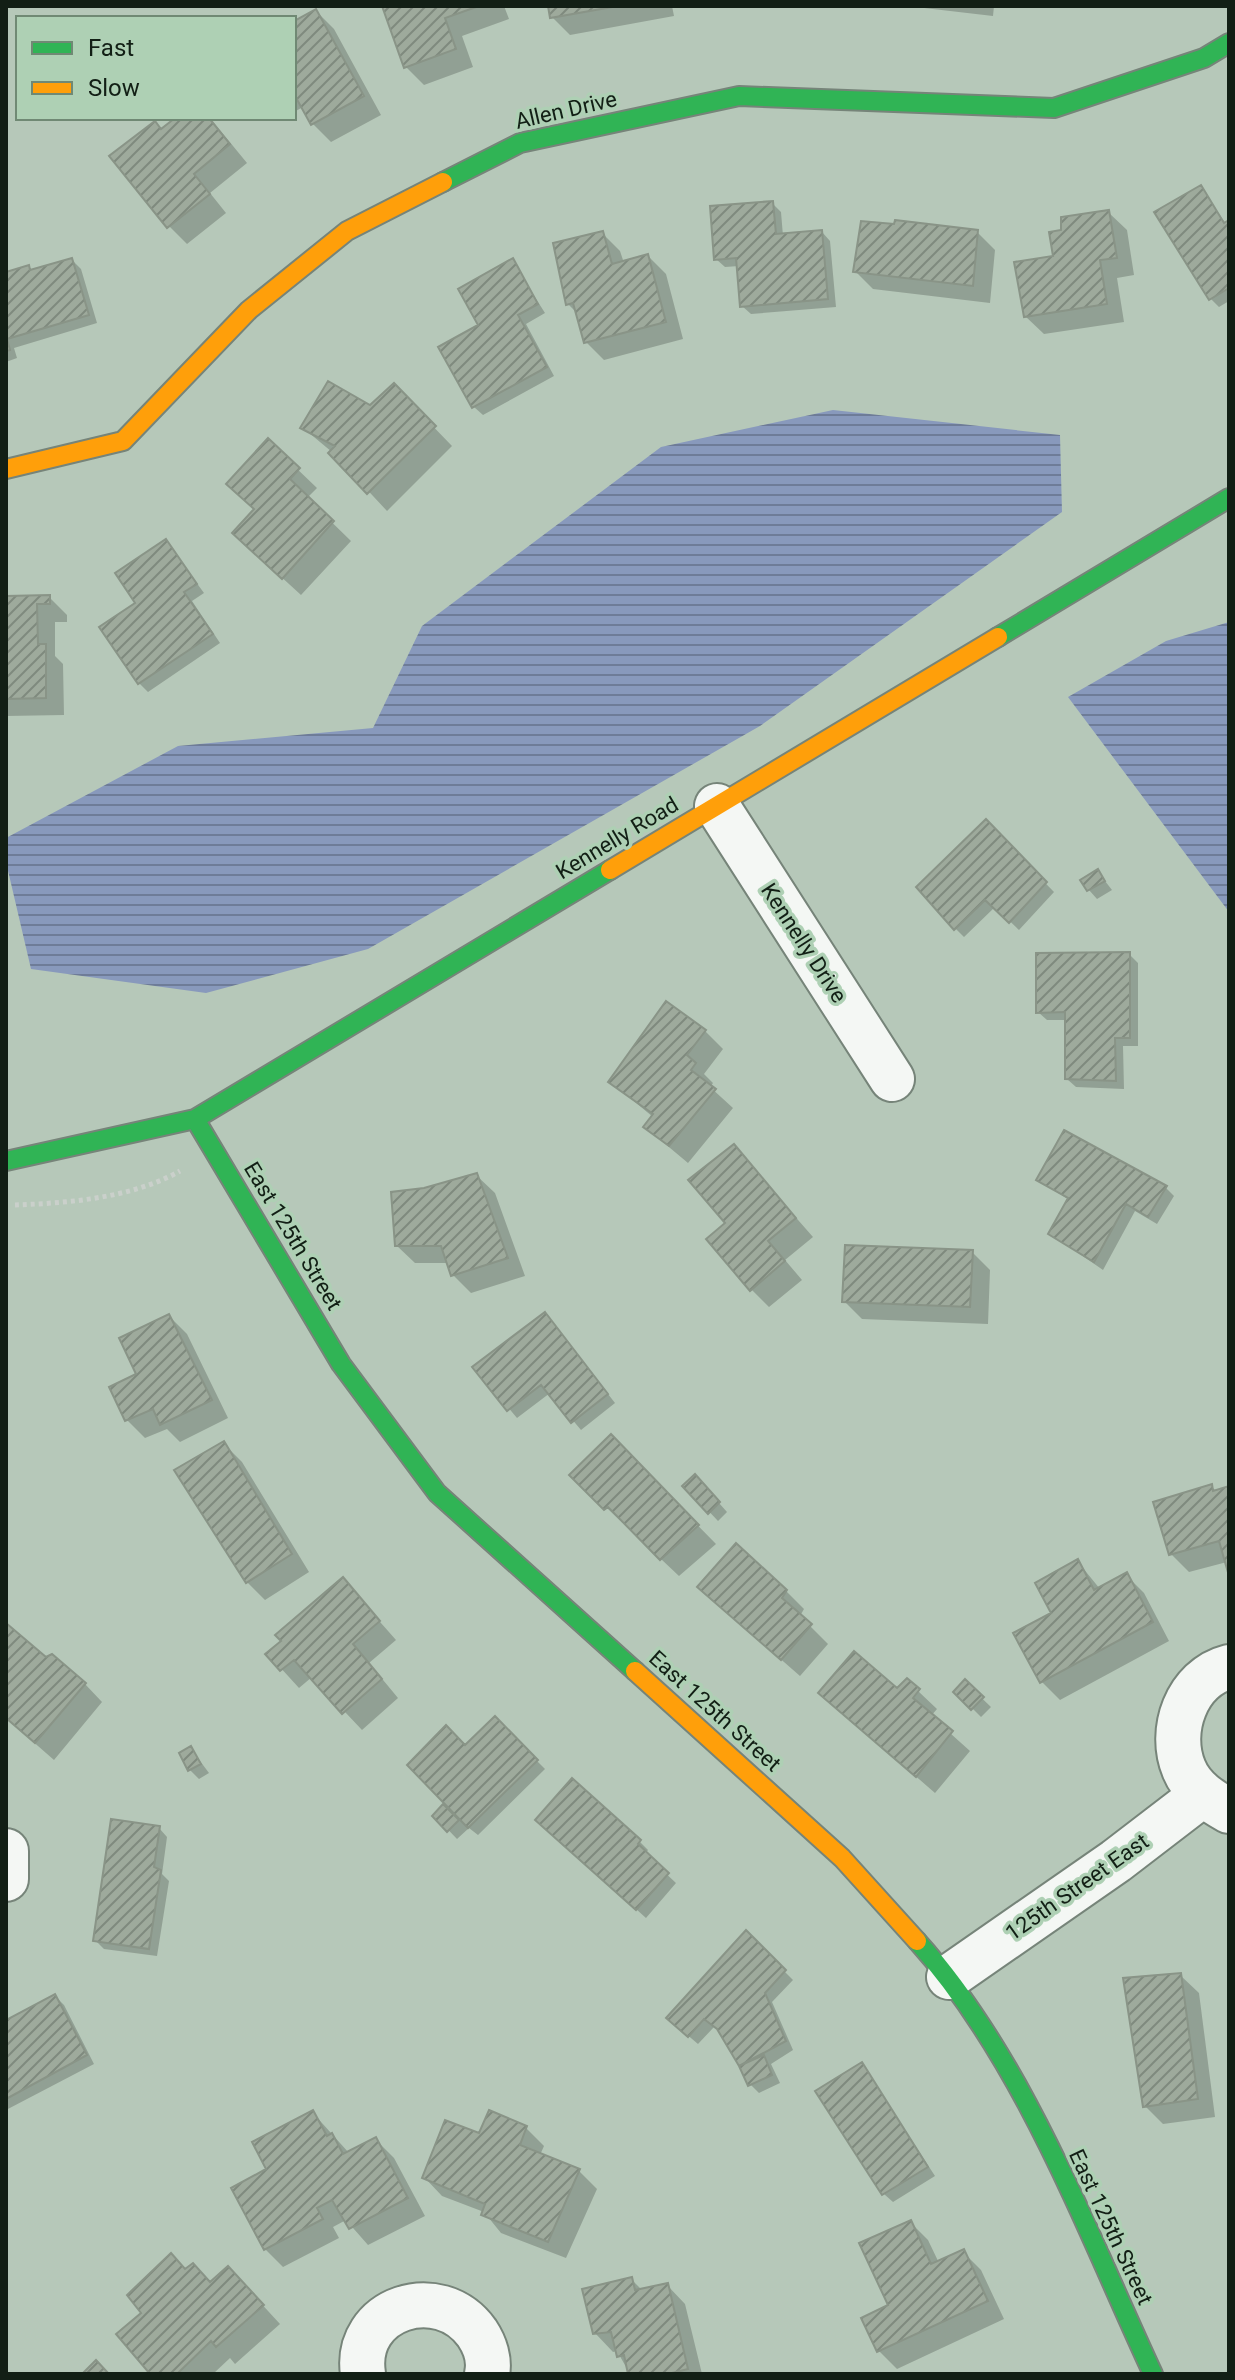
<svg xmlns="http://www.w3.org/2000/svg" width="1235" height="2380" font-family="Roboto,sans-serif">
<defs>
<pattern id="water-rules" width="6" height="5" patternUnits="userSpaceOnUse" patternTransform="scale(2)"><rect width="6" height="5" fill="#8899bc"/><path d="M0 2.5h6" fill="none" stroke="#6e7c98"/></pattern>
<pattern id="building-hatch" width="6" height="6" patternUnits="userSpaceOnUse" patternTransform="scale(2)"><rect width="6" height="6" fill="#9eaa9c"/><path d="M-1 1l2-2M0 6l6-6M5 7l2-2" fill="none" stroke="#7f8a7e"/></pattern>
</defs>
<rect width="100%" height="100%" fill="#b6c8b9"/>
<path fill="url(#water-rules)" d="M833,410l227,25 2,77 -302,214 -392,223 -162,44 -175,-24 -25,-107v-24l172,-92 195,-18 49,-102 239,-179z
M1229,622v290l-161,-215 98,-56z"/>
<path fill="#0003" d="M384,6h120l5,13 -47,17 11,31 -49,18 -18,-18z
M550,6h122l2,10 -104,19 -18,-18z
M907,6h87l-1,10z
M316,11l18,18 47,86 -50,27 -18,-18 -10,-17 -9,5v-89z
M178,118h32l37,45 -37,30 16,20 -39,31 -18,-18 -7,-95z
M1201,188l25,36 3,-2v79l-10,6 -9,-9z
M772,203l9,9 2,24 39,-4 8,9 6,66 -85,7 -9,-8 -3,-40 -14,1 -9,-8z
M1108,212l19,18 7,45 -17,3 7,44 -80,12 -19,-18 30,-58z
M977,232l18,18 -5,53 -117,-14 -18,-18z
M602,233l18,18 4,12 24,-7 18,18 17,65 -79,21 -18,-18 -7,-27 -11,-11z
M72,260l9,9 16,54 -83,25 3,10 -11,4v-88l22,-7 5,5z
M512,261l33,52 -19,11 28,52 -71,39 -9,-8 6,-81z
M394,386l58,60 -65,65 -55,-59 -30,-25 68,-20z
M268,441l49,47 -10,10 44,43 -50,54 -48,-44z
M166,541l38,52 -12,8 28,42 -72,49 -9,-9 -1,-79z
M49,597l18,18v7h-12v34l8,8 1,51 -58,1v-118z
M986,822l68,70 -35,38 -24,-23 -31,30 -9,-9z
M1098,872l14,18 -15,9 -8,-9z
M1129,954l9,9v83h-15l1,43 -48,-2 -9,-8v-59h-20l-9,-8z
M705,1031l18,18 -19,25 9,9 -3,4 23,21 -45,55 -43,-36 8,-10 -42,-35z
M734,1147l79,90 -28,23 17,20 -33,27 -18,-18 -24,-66z
M476,1175l19,18 30,83 -54,17 -18,-18 -4,-12h-34l-19,-18 29,-55z
M1039,1180l127,8 8,8 -17,28 -22,-13 -32,59 -52,-36 18,-34z
M972,1252l18,18 -2,54 -126,-5 -18,-18z
M169,1316l18,18 41,84 -48,24 -13,-13 -22,9 -18,-18 12,-45z
M553,1323l62,80 -34,27 -31,-37 -33,25 -42,-50z
M611,1437l105,107 -37,32 -107,-101z
M224,1444l18,18 67,110 -44,28 -18,-18z
M703,1485l24,27 -9,9 -33,-35z
M1211,1486l6,6 12,-4v81l-2,-7 -38,10 -18,-18z
M1078,1562l22,27 26,-14 18,18 25,48 -109,59 -18,-18 -26,-48 38,-20z
M343,1580l53,60 -27,23 29,35 -36,32 -50,-53 -13,11 -31,-34z
M786,1591l18,18 -4,7 28,28 -28,32 -82,-72z
M6,1626l40,34 39,24 17,18 -48,58 -48,-42z
M965,1682l26,25 -10,10 -25,-25z
M897,1691h21l19,18 -6,7 39,35 -35,42 -115,-100z
M495,1719l50,50 -67,66 -9,-7 -12,11 -22,-23 11,-12 19,-56z
M191,1749l18,24 -10,6 -9,-9z
M572,1781l68,61 8,8 -3,4 31,29 -30,35 -100,-90z
M159,1828l8,9 -5,37 7,7 -12,75 -53,-7 -9,-9z
M746,1933l47,47 -21,22 21,48 -22,14 9,19 -21,10 -9,-9 -28,-52 -8,-5 -16,17 -20,-17z
M1180,1975l19,18 16,124 -52,7 -18,-18z
M55,1996l9,9 30,59 -88,46v-88z
M862,2064l73,112 -42,26 -9,-8z
M313,2113l36,40 27,-13 18,18 31,58 -57,29 -22,-25 -13,7 6,11 -56,29 -18,-18 -32,-61 36,-18z
M526,2128l18,18 -4,9 39,16 18,18 -31,69 -65,-25 -17,-21 -42,-16 -18,-19 56,-41z
M910,2222l18,18 11,23 24,-11 18,18 23,49 -107,50 -18,-18z
M186,2271l25,13 35,3 34,37 -45,40 -5,-6 -17,16h-60z
M631,2279l12,12 24,-6 18,19 17,70h-72l-13,-23 -4,1 -18,-19z"/>
<path fill="url(#building-hatch)" stroke="#899487" stroke-width="2" d="M382,6h97l-34,12 11,31 -52,19z
M548,6h70l-68,12z
M316,9l48,87 -53,29 -17,-31v-73z
M175,118h34l21,26 -36,30 16,20 -43,34 -58,-72 46,-35 6,8z
M1201,185l23,38 5,-3v68l-20,12 -55,-88z
M773,201l3,33 46,-4 6,69 -88,8 -4,-49 -22,2 -4,-54z
M1109,210l8,48 -17,2 7,44 -83,13 -10,-55 39,-6 -4,-24 12,-2v-13z
M895,220l83,10 -5,56 -120,-14 8,-51 33,3z
M603,231l9,33 36,-10 18,68 -82,21 -11,-40 -7,2 -13,-62z
M72,258l17,57 -82,24 3,11 -4,1v-79l23,-7 1,5z
M513,258l25,46 -20,11 29,52 -75,41 -34,-61 40,-22 -20,-36z
M328,381l42,24 24,-22 42,43 -69,68 -39,-41 7,-7 -35,-18z
M268,438l32,30 -10,11 44,42 -52,58 -50,-46 22,-24 -28,-25z
M166,539l31,45 -13,8 29,42 -75,50 -39,-57 36,-24 -20,-30z
M50,595v9h-13l1,40h8v54l-40,1v-103z
M986,819l61,63 -38,41 -24,-23 -31,30 -38,-43z
M1098,869l7,12 -18,10 -7,-11z
M1130,952v86h-15l1,43 -51,-2v-67l-29,1v-60z
M666,1001l40,29 -19,25 9,8 -5,7 25,19 -47,57 -26,-19 10,-13 -45,-32z
M1064,1130l103,56 -19,31 -22,-13 -32,58 -46,-28 20,-36 -32,-18z
M734,1144l62,74 -28,23 17,20 -35,30 -44,-52 19,-16 -37,-43z
M477,1173l31,85 -57,18 -10,-30h-46l-4,-54 33,-4z
M845,1245l128,5 -3,57 -128,-5z
M545,1312l63,82 -37,29 -30,-38 -34,26 -35,-44z
M169,1314l43,86 -52,25 -7,-16 -28,12 -16,-34 27,-13 -17,-36z
M611,1434l88,91 -39,35 -52,-53 -4,3 -35,-35z
M224,1441l68,113 -46,29 -72,-113z
M695,1474l25,28 -12,12 -26,-28z
M1212,1484l1,7 16,-5v90l-10,-35 -50,14 -16,-53z
M736,1543l51,47 -5,8 30,26 -31,36 -84,-73z
M1078,1559l16,31 33,-18 26,50 -113,61 -27,-50 38,-20 -16,-30z
M343,1577l37,44 -27,23 29,35 -40,35 -48,-54 -14,11 -15,-17 16,-13 -6,-6z
M6,1623l40,34 6,-3 34,29 -51,60 -29,-25z
M854,1651l43,37 10,-10 13,11 -7,9 40,33 -37,46 -98,-84z
M965,1679l19,18 -13,13 -18,-18z
M495,1716l43,44 -70,68 -61,-63 39,-40 19,20z
M191,1746l10,18 -13,7 -9,-18z
M572,1778l69,62 -3,4 31,29 -33,37 -101,-90z
M443,1804l16,16 -12,12 -15,-16z
M111,1819l49,7 -6,41 7,3 -12,79 -56,-8z
M746,1930l40,40 -21,23 21,48 -47,25 -22,-37 -13,-10 -16,18 -22,-19z
M1181,1973l17,126 -55,8 -20,-129z
M55,1994l32,61 -81,44v-79z
M764,2055l8,20 -24,11 -9,-20z
M862,2062l66,105 -46,28 -67,-104z
M313,2110l14,26 5,-3 11,21 33,-17 32,61 -59,31 -17,-29 -15,8 6,11 -59,31 -33,-62 35,-19 -14,-27z
M489,2110l38,16 -7,19 60,24 -32,73 -67,-27 4,-11 -63,-26 23,-58 34,13z
M911,2220l20,44 33,-15 24,52 -111,51 -16,-34 27,-13 -29,-62z
M171,2253l14,16 8,-6 17,19 18,-16 36,39 -48,42 -5,-6 -34,33h-27l-34,-40 25,-21 -14,-18z
M632,2277l3,13 33,-7 20,86 -20,5h-40l-4,-19 -7,2 -6,-25 -18,2 -11,-45z
M96,2360l13,14h-27z"/>
<g fill="none" stroke-linecap="round" stroke-linejoin="round">
<defs>
<path id="street" d="M717,806l175,273
M1229,1667c-43,11 -61,64 -45,102 8,20 27,32 45,42
M6,1851v28
M949,1977l167,-116 86,-66
M363,2374c-10,-66 76,-94 114,-41 8,12 13,27 10,41"/>
<path id="fast" d="M443,182l77,-39 219,-47 315,12 150,-50 25,-15
M998,637l231,-139
M195,1119l146,245 96,129 198,178
M6,1161l189,-42 415,-249
M917,1941c107,119 169,289 236,433"/>
<path id="slow" d="M6,469l117,-28 126,-131 98,-79 96,-49
M610,870l388,-233
M635,1671l207,187 75,83"/>
</defs>
<use href="#street" stroke="#768479" stroke-width="48"/>
<use href="#fast" stroke="#768479" stroke-width="22"/>
<use href="#slow" stroke="#768479" stroke-width="22"/>
<path stroke="#cad0cb" stroke-width="5" stroke-dasharray="4 4" stroke-linecap="butt" d="M15,1205c54,-2 117,-7 165,-34"/>
<use href="#street" stroke="#f4f7f4" stroke-width="44"/>
<use href="#fast" stroke="#30b455" stroke-width="18"/>
<use href="#slow" stroke="#ff9f0a" stroke-width="18"/>
</g>
<g text-anchor="middle" dominant-baseline="central" stroke-width="7" stroke-linejoin="round" paint-order="stroke">
<g font-size="22" fill="#121f15" stroke="#aed0b4">
<text transform="translate(566 110) rotate(-13)">Allen Drive</text>
<text transform="translate(617 838) rotate(-31)">Kennelly Road</text>
<text transform="translate(804 943) rotate(57)">Kennelly Drive</text>
<text transform="translate(293 1236) rotate(59)">East 125th Street</text>
<text transform="translate(715 1711) rotate(42)">East 125th Street</text>
<text transform="translate(1077 1887) rotate(-35)">125th Street East</text>
<text transform="translate(1111 2227) rotate(65)">East 125th Street</text>
</g>
</g>
<rect width="1235" height="2380" fill="none" stroke="#121f15" stroke-width="16"/>
<rect x="16" y="16" width="280" height="104" fill="#aed0b4" stroke="#708974" stroke-width="2"/>
<rect x="32" y="42" width="40" height="12" fill="#30b455" stroke="#708974" stroke-width="2"/>
<text x="88" y="56" font-size="24" fill="#121f15">Fast</text>
<rect x="32" y="82" width="40" height="12" fill="#ff9f0a" stroke="#708974" stroke-width="2"/>
<text x="88" y="96" font-size="24" fill="#121f15">Slow</text>
</svg>
